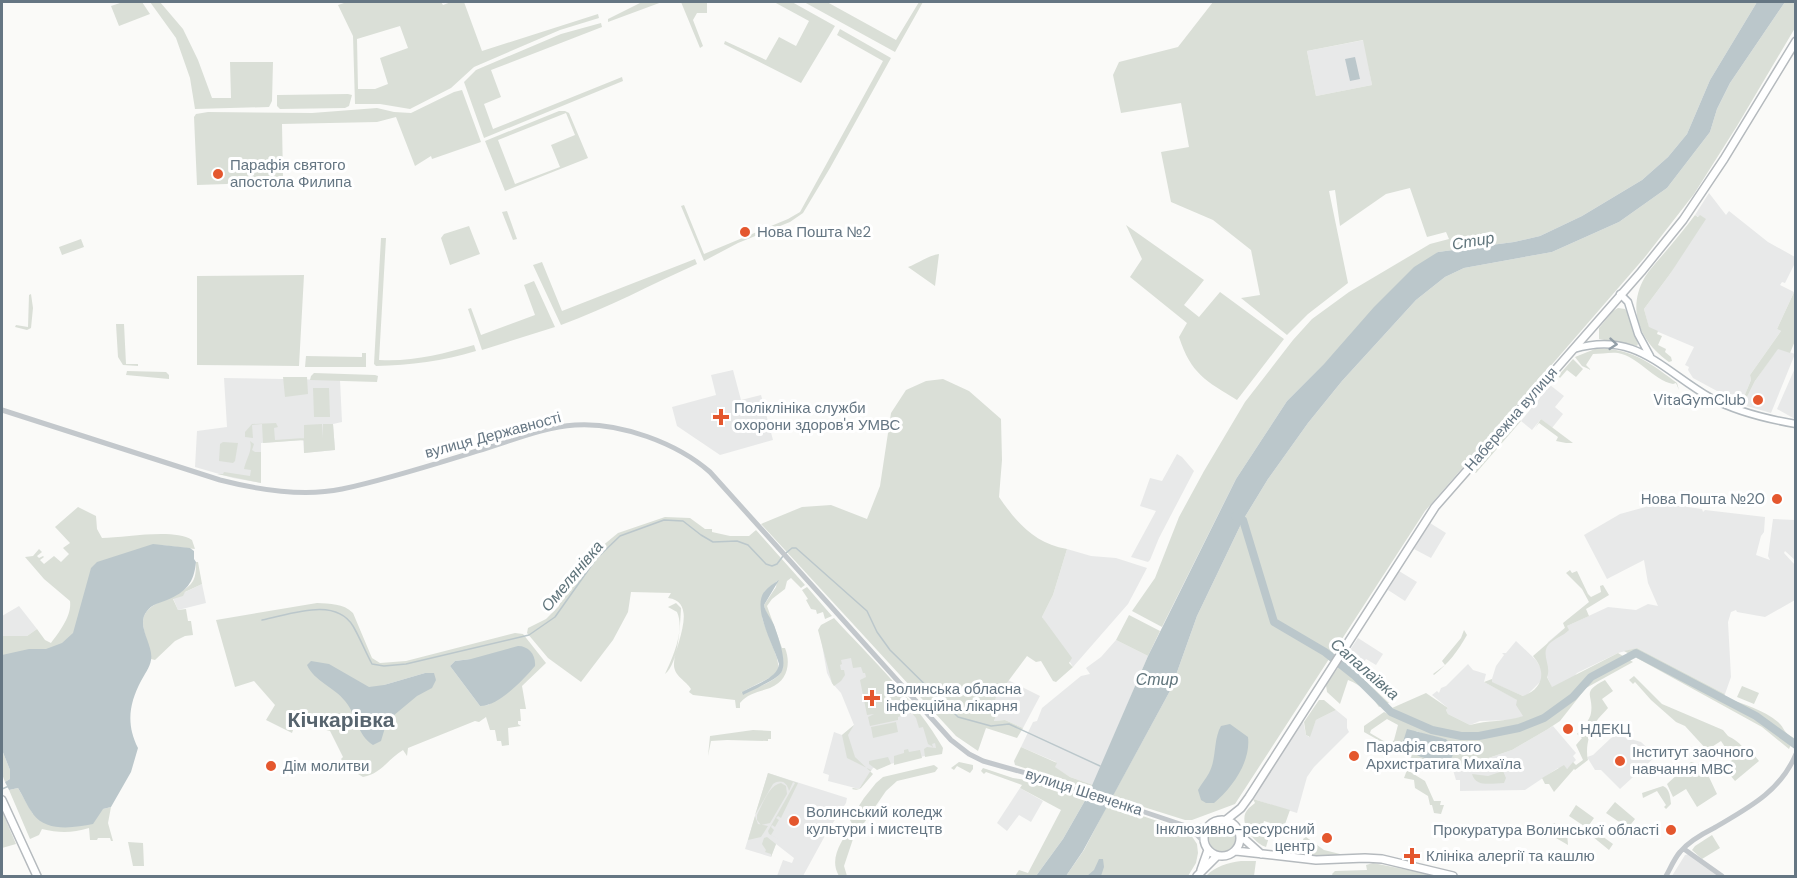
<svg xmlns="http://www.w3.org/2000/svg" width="1797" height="878" font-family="'DM Sans',sans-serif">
<rect width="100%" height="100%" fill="#fafaf8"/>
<path fill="#e8e9e9" d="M1364,40l8,45 -56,11 -9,-45z
M1709,193l17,22 3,-4 39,31 27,15v6l-10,20 -3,-1 -2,3 14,7 -17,37 4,2 -31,44 1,5 -10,24 -48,-26 -5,-8 1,-3 -4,-2 9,-18 -45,-19 -5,-19 26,-35 29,-57 -4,-2z
M1778,348l17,6 -24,59 -28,-8 12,-24z
M1795,368v51l-18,-10z
M733,370l8,30 20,-5 12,45 -53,15 -43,-29 -5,-19 44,-12 -5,-20z
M224,378l116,2 2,42 -9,2 2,26 -31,3 -1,-13 -42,3v40l-28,-5 -38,-11 2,-36 30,-4z
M1550,385l14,11 -9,11 8,7 -11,14 -11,-9 -9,11 -11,-9z
M1177,454l5,3 12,14 -35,67 -9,22 -2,2 -17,-5 25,-46 -16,-5 10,-28 12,3z
M1660,503l42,6 1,3 2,-2 60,7 -1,15 -3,4 -5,19 14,5 -2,-4 5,-37 22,1v40l-10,-9 -1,2 11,12v35l-30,17 -28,-5 -1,-2 -5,2 -3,10 3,55 -6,17 -88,-46 -19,5 -41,20 -4,5 -21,10 -11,-26 7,-20 19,-16 41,-19 28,3 12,-6 10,2 -10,-23 -4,-23 -37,19 -23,-44 36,-21z
M1430,523l16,10 -15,25 -17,-9z
M1067,549l24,7 25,2 31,10 -19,36 -55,63 -31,-50 11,-22z
M1399,571l18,11 -12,19 -17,-11z
M202,584l4,19 -28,7 -5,-12z
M19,606l18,23 -10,7h-25v-20z
M819,628l94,81 29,43 -69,16 -14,21 -31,-8 1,-6 -6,-2 11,-41 8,3 12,-10 -13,-32 -9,-10 -5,-10z
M1358,638l25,16 -7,11 -10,-6 -6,10 -16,-10z
M1116,640l32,16 -55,129 -23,-8 -16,-10 2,-5 -35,-15 12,-25 4,-1 5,-13 39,-32 9,-2 -4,-6 15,-11z
M1516,641l20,19 7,12 -2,9 -14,14 -4,1 -32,-14 5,-16 8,-11 -2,-2h4z
M1468,664l5,6 13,4 -2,8 34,18 -1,5 7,11 -13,4 -31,1 -10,4 -22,-11 -2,-4 2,-2 -16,-13 5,-4 2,2 2,-5 5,-2z
M1008,680l32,16 -17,32 -18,-8 -11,1 5,-13 -5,-3v-6z
M1336,710l11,9v9l2,4 -35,35 -7,10 -10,36 -44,-14 50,-78 3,14 3,2 7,-17z
M1553,726l23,27 -3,3 3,4 -9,9 -9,-1 -33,22 -65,1v-11h-4l-3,-10 59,-20z
M1617,735l24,7 15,14 -36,33 -19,-19h-6l-8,-13 6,-2 18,-17z
M768,773l79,25 -1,5 -19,29 -24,44h-26l6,-16 9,3 2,-5 -18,-14 -5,13 -26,-8z
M1020,788l23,13 -12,21 -12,-7 -12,16 -10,-8z
M1689,854l30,22h-47l13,-21z"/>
<path fill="#dadfd7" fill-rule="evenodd" d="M123,2h19l8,12 -31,12 -8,-20z
M150,2h10l23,27 15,31 14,38h19l-1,-36h43l-1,39 -3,6 -74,2 -5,-31 -14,-40z
M347,2h94l2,3 8,-3h13l18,49 116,-37 1,4 -39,12 -86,37 -23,21 -41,21 -30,-5h-25l-2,-68 -15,-31zM400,26l8,22 -28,10 8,26 -13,5h-17l-1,-50z
M642,2h20l-54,20v-3z
M681,2h26v11h-10l-4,7 10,26 -3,2z
M774,2h18l43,24 -34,57 -77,-39 1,-3 41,19 13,-23 17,9 13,-25z
M804,2h23l69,38 23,-38h4l-28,50z
M1213,2h544l-47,78 -23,54 -19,23 -26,23 -60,36 -42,20 -26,6 -76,10 -151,149 -51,78 -74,148 -30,-16 23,-33 24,-61 25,-46 41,-69 48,-62 19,-21 37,-27 81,-48 19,-5 -3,-7 -19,5 -17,-49 -24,6 -46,32 -5,-36 -6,1 19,92 -40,31 -21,21 -46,-37 19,-3 -9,-45 -38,-30 -42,-18 -10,-50 28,-5 -8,-44 -60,10 -8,-38 6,-13 59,-15zM1363,40l9,45 -56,11 -9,-45z
M1785,2h10v26l-58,98 -43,68 -49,63 -220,254 -190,293 -43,16h-7l-73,-23 59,-108 26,-73 46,-96 25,-41 40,-56 34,-42 74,-81 29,-23 19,-9 88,-16 67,-30 48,-34 43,-56 7,-23 13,-26z
M601,23l1,4 -111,43 10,27 -17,7 9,25 129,-52 1,4 -139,57 -20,-56 12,-12 85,-36z
M840,29l51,29 -61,110 -27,45 -13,9 -52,21 -34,18 -23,-55 3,-1 20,49 84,-35 12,-7 83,-151 -46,-26z
M462,90l19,52 -49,17 -1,-3 -16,10 -19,-49 -19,5 -95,2 1,54 -2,4 -84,3 -3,-68 2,-3 12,-2 104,1 65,-5 17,4 17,1 43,-21z
M348,94l4,1 -3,11 -4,2 -65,1 -3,-3v-11z
M559,111h6l4,2 19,45 -83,33 -20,-50zM566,113l9,22 -24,10 9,22 -45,17 -17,-44z
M507,211l10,28 -4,1 -11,-28z
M1695,215l3,2 2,-2 6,4 -36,55 -26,35 5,18 9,4 -1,3 5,2 -4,9 8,4 -1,3 6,5 1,4 -3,1c-29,-20 -43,-53 -24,-85 4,-7 10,-13 15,-19 12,-14 24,-28 35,-43z
M1126,225l78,55 -20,25 15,12 21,-25 64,47 -47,61c-31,-19 -46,-26 -58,-63l8,-14 -57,-46 12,-18z
M469,226l11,28 -30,11 -9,-27 3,-4z
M381,238h5l-7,122c33,2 63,-6 95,-15l2,6c-33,10 -65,14 -100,15l-2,-2z
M81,239l3,8 -22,8 -3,-8z
M939,254l-4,32 -27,-19c11,-4 19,-11 31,-13z
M695,259l2,5c-45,20 -89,44 -136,61l-28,-60 9,-3 20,49z
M304,275l-5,91 -102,-1v-89z
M534,281l21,46 -73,23 -14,-41 3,-1 10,27 54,-20 -11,-30z
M1795,290v51l-5,12 -12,-4 -23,32 -12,24 -2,-1 10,-24 -1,-5 31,-44 -4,-2z
M31,294l2,14 -2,20 -4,2 -12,-3 1,-2 12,2 1,-32z
M1618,308l7,1 4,5 9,30 -1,2 -38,-7v-11l14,-17z
M116,324h8l2,40h12v2l-15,-1 -5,-8z
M1595,349c34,-3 57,15 82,34l2,7 -3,-7 -3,1c-20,-4 -34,-27 -55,-31 -8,-1 -17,1 -25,1l-7,11 5,5 -9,-4 -7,-9z
M362,353h4v14h-61l1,-11 56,1z
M1573,359l10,10 -7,8 -9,-7 -7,8 -2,-2z
M127,371l39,1 3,3v4l-43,-4z
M314,373l61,2 3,1 -1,6 -67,-2 1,-4z
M283,377h24l1,17 -23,3z
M943,379l26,12 32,28 1,41 -3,37c18,26 35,46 68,52l-14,46 -11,22 30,41 -3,5 4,4 -17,15 -3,-1 -12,-20 -5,1 -9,-6 -32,43 1,2 -2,4 5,3 -5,13 11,-1 18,8 -6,10 -31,-10 -8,23 -22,-15 -195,-212 41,-17 29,-2 36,14 13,-33 11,-73 15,-23 20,-9z
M313,388h16l1,29h-16z
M1541,419l32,24h-7l-10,-2 2,-4 -19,-14 -4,5z
M1519,420l2,1 -45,52 -2,-1z
M276,423l2,4 -4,1 1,12 29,-2v2l-41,3 -1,-19 -10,1 1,13 -8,-1v-5l7,-8z
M322,424l1,14v-14h10l2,26 -31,3v-28z
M250,441l4,3 -2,6 3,2h6v31l-44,-9h6l1,-2 26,4 1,-6 -7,-1c2,-10 9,-19 6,-28z
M223,442l15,1 -3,18 -2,2 -14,-2 1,-17z
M78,507l18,9 1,13 5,9c23,0 71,-10 90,2l3,9 -35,-4 -83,99 -75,18v-26h25l10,-7 8,11 6,3c8,-11 21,-27 19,-42l-26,-22 -19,-22 8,-1 6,-7 3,3 -5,4 2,2 4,-2 1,1 -4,3 4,4 10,-8 7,6 8,-8 -6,-6 7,-5 -15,-16z
M740,512l65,73 -4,3 -10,-10 -4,3 -2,8 -13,10 -5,7 15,42h3c6,15 3,33 -15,40 -11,4 -22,5 -30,15v5h-4l-1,-8 -42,-5 -4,-3 2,-3c-5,-9 -18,-13 -17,-26 1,-18 25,-61 -6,-65l3,-5 -40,-1 -3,20 -15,28 -32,42 -33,-24 -21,-25 1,-5 18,-9 13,-13 1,-9 24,-36 34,-28 47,-16 25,1 15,11h7v3l18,4h19l7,-6zM777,581l-1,6 -12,18c2,16 29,57 15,70 -9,9 -26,14 -38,18 13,-9 29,-12 38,-24l-2,-11 -15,-40 2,-26z
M196,562h2l4,22 -17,8 -2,4 -10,3 5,11 8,-1 2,12h3l2,14 -8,1 -10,5 -20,19 -4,-1c-1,-12 -8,-25 -8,-37 0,-22 39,-23 50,-41 3,-5 3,-13 3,-19z
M1570,570l2,3 5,-2 11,23 3,3 10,-5 -1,-6 3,-1 6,10 -23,14 3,7 -22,10 2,4c-6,6 -14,8 -20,14 -9,10 3,22 -2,33l5,10 66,-34 15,9 -47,26 -26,33 -12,8 -36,21 -50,17 -2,-7 -34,7 -32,-20 -2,2 -2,-4 4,-5 4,-15 -11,-6 -16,11 -1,3 17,10v2l-23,-13v-6l20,-14 19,9 2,-6 -13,-7 34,-15 22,15 -2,2 2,4 22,11c18,-5 35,-3 53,-9l-7,-11 1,-5 -33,-18 8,-3v3l31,14c20,-7 24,-24 10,-40l32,-28 -2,-5 26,-21 -7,-13 -16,-16zM1416,731l13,5 17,3 -6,20 -8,2z
M807,587l25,29 -7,3 -2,-7 -6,2 -1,-4 -5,-1 -5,-9 2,-1 -6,-9z
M317,603c13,1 26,0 36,10l19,45 8,5 26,-2 109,-28 8,1 23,29 -24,23 4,23h-6l1,12h-3v3l3,2 -13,2 1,17 -7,1 -1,-5h-4l-2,-11h-5l-4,-13 -7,5 -4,-1 -67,27 -1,8 -4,-6c-15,9 -22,24 -40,27l-15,-9 -7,-9 2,-2 -13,-26 -30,-8 -6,4 -2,6 -26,-13 9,-15 -21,-24 -19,6 -19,-67zM471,659l37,33 -20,13 -8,1 -30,-40 5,-5zM425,673l11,7 -52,5z
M676,603l5,5c-1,17 -2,55 -16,66 8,-17 20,-44 12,-62l-9,-5z
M1129,615l31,16 -12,25 -32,-16z
M834,618c36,39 83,84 109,130l-1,6 -17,3 -1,-8 3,-2 9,1 -1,-5 -3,1 1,3 -5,-3 -5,-17 -4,1 -3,-10 -6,-7 -7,1 -2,4 -3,1v3l-28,6 -2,-9 6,-3 -7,1 -7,-35 6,-3 -1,-4h-2l-2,-6 -8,1 -2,-10 -10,2 1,4 -2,1 1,5h3l1,5 -4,6 -7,5 -2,-3 -14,-53 3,-5z
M1464,630l3,5c-9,16 -19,29 -33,40l-1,-1 12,-9 -3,-4 19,-23z
M1637,648l88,46 -1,2 2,2c17,6 38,12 52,24 7,6 5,11 16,16l-5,11 -27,-22 -138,-76z
M1344,659l16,10 -3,4 32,30 -10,4c-9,-13 -16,-21 -31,-27l-8,24 -13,-12 -1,-7z
M1634,676l28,28 61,26 5,6c6,3 13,7 17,15l4,-2 10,12 -24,20 -10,-12 3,-5 5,-5 -12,-18 -14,9 -22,-24 -9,-4 -25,-22 -16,-18 -2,2 -4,-4z
M1605,680l8,11 -11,8 6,9c-3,4 -7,7 -10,11 -9,11 -13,30 -10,41l-13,10 -1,-1 -20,23 -5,-8h-4l-3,-6 22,-13 3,4 6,-7 3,3 7,-5 -7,-15 6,-7 -5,-4c5,-6 13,-14 14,-21 3,-19 -11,-20 14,-33z
M1742,686l17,7 -5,11 -17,-7z
M1319,700h5l12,10 -20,10 -6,17 -4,-2 -2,-13z
M896,722l2,10 -25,6 -2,-11z
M854,725l-6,10 7,22 18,17 -12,14c-3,2 -5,2 -9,1l1,-1 6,1 12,-19 -24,-12 -5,-23z
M753,730l18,1v8h-3v2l-41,-1 -16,1 -3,15 2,-20z
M1021,747l36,16 -2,4 15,10 23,8 -2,5 -76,-25 -1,-4z
M908,749l1,3 11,-2 2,8 -28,7v-9l10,-3v-3z
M2,750l8,20v9l-5,3 -3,-8z
M888,757l3,7 -14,6 -8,-6v-3z
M959,762l14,3v4l-3,4 -13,-7 -3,4 -3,-2z
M1691,762l21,6 3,3 -6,6 8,17 -20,13 -11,-18 -13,8 -6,-13z
M934,765l4,3 -3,4 -38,9 -11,10 -33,48 -9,27 3,10h-8c-11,-18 4,-36 13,-52l-2,-4 14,-22 12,-15 7,-6z
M983,768l30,10 27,4 47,15 -24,42 -27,37h-21l4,-6 9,3 33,-63 -41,-22 2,-3 -36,-13 -2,2 -3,-3z
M1407,770l18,11 9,20h7l-1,4h4l-3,9 -7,-1 -2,-8h-2l-2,-9 -13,-8 -1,-8 -10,-2z
M1503,771l3,7 -2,5c-12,0 -28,5 -32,-9l16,2z
M768,773l30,10 -17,35 -3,-2 -2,2 3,2 -4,7 -3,-2 -1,2 3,3 -3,5 7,4 -9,-5 -1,-3 27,-48 -2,-1 -4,9c-2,-9 -8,-12 -16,-7l-18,31z
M781,783l5,3 1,8 -17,29 -9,2 -4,-5v-5c5,-10 12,-30 24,-32z
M1663,786c7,3 7,11 8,18l-5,5 -2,-2 2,-2 -9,-14 -14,7 -1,-5z
M18,788l15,26 70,-5 8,-2 -3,16 5,18h-2l-1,-3h-12l-1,2h-7l-1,-12c-17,5 -30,5 -47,1l-3,6 -9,4 -21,-49z
M1253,799l37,11 -6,17 -20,-6 -4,13 9,3 -3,10c-13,-4 -30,-27 -17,-39 2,-2 4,-3 6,-5z
M1615,802l20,17 -7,9 -22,-15z
M1108,804l81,28 8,12 1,9 -2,10 -8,13h-122l18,-26z
M1576,805l18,13 -7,10 -18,-12z
M2,811l14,33 -14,4z
M755,816l3,8 10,2 -7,11 -13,3z
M1554,823l13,9 1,13 -12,-7 2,-5 -8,-3z
M1209 838a14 14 0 1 1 28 0a14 14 0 1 1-28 0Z
M1591,828l22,16 -4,6 -22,-18z
M1712,835l8,13 -18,11 -10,-9 3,-4z
M767,837l9,7 -5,13v-3l-6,-2 1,-2 -4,-6 2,-6z
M1306,837l18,13 20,5 -33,1 -5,-3 -3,-14z
M128,842l15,1 1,23h-11z
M1241,861h15l-2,15h-48c10,-10 21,-13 35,-15z
M1373,863l65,13h-105l-1,-2 3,-3 32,-1 -1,-5z"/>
<path fill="#bbc7cb" d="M1757,2h28l-55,81 -13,26 -7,23 -43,56 -48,34 -67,30 -88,16 -19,9 -29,23 -74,81 -34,42 -40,56 -25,41 -46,96 -26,73 -88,162 -17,25h-30l27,-37 24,-42 61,-141 88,-177 51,-78 37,-37 50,-57 40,-40 24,-15 76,-10 26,-6 42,-20 60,-36 26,-23 19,-23 23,-54z
M1355,57l5,22 -10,2 -5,-22z
M153,544l37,4 4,3v8l2,3c-2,21 -10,30 -29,38 -7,3 -15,4 -20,11 -12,14 7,34 4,49 -1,7 -7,15 -10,21 -12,23 -15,43 -3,67l-7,24 -20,35 -8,2 -10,15c-20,4 -47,8 -60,-10 -6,-8 -10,-18 -15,-26l-9,2 -4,-8 5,-3v-9l-8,-20v-95l27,-6h17l16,-6 11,-10 18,-65 6,-6z
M779,580l-15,25c1,7 7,13 10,20 4,12 15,40 6,49 -5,6 -29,17 -37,21l-1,-3c12,-7 36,-14 37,-28 -5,-18 -27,-55 -15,-72 4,-5 10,-9 15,-12z
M518,646c11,0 18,9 17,20 -11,13 -37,41 -55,40l-30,-40 5,-5 16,-2z
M311,661l18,3 40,23 15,-2 41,-12h9l2,7 -4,8 -15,8 -30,25 -6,20 -8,4c-16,-10 -16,-30 -28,-44 -11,-14 -31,-20 -38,-36z
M1230,724l18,13c3,25 -16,51 -34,66h-8l-5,-3 -3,-10c3,-6 8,-11 11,-17 8,-15 4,-33 12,-47z
M1407,729l39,10 9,11 -4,9c-24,1 -30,1 -49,-14z
M1099,859h4l1,8 -3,9h-14l7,-6z"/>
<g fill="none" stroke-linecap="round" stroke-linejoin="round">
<path stroke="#bbc7cb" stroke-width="1.5" d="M786,553l6,-5h4l71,63 10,21 13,18 68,67 33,9 18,-2 91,42
M262,620c27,-5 73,-24 91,6 7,12 12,25 19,38l12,2 22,-2 123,-29 26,-18 41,-58 24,-23 44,-16 19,1 18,14 12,7 24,-1 11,4 18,19 6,2 5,-2 6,-8
M2,789l7,-3"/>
<path stroke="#bbc7cb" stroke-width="8" d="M1235,516l8,4 31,102 51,30 29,23 37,37 41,18 29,6h18l40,-8 25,-10 29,-21 18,-20 45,-24 120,63 40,29"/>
<defs>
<path id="secondary" d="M1620,294l8,8 10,32 12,22
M1574,349c62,-19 89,22 137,49 26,14 56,21 85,26"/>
<path id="primary" d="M2,800l35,76
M1204 838a18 18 0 1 1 36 0a18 18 0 1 1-36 0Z
M1226,820l15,-12 8,-11 186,-290 206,-235 42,-52 41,-61 72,-118
M1241,836l20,18
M1236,851l80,9 49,-2 17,1 71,17
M1201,870l7,-20
M1197,876l20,-20"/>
</defs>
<use href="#secondary" stroke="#b3babf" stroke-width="9"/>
<use href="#primary" stroke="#b5babe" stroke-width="10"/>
<path stroke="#c3c8cc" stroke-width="5" d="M2,410l218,70c39,10 83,17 122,9 47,-10 99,-27 145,-41 29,-9 58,-21 88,-23 45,-3 102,18 135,47l241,268 18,14 14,7 57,16 149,50 15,15
M1189,827l20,-2
M1684,849l38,27
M1666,876c4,-7 8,-17 14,-24 9,-11 22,-18 34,-24 34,-20 66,-36 82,-74"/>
<use href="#secondary" stroke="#fff" stroke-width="6"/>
<use href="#primary" stroke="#fff" stroke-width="7"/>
</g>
<defs><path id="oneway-chevron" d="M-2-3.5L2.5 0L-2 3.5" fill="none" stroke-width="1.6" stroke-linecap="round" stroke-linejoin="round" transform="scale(1.5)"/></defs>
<use stroke="#939fa8" href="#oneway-chevron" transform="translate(1613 344) rotate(5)"/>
<g fill="#e4572e" stroke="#fff" stroke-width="2">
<circle cx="218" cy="174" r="6"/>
<circle cx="745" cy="232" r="6"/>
<circle cx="1758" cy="400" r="6"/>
<path d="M718 408h6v6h6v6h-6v6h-6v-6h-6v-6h6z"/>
<circle cx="1777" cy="499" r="6"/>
<path d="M869 689h6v6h6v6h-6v6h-6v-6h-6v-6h6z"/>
<circle cx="1568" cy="729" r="6"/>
<circle cx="1354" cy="756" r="6"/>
<circle cx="1620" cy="761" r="6"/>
<circle cx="271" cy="766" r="6"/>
<circle cx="794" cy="821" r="6"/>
<circle cx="1671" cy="830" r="6"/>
<circle cx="1327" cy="838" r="6"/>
<path d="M1409 847h6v6h6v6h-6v6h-6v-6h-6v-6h6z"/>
</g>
<g text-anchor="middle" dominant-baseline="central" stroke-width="6" stroke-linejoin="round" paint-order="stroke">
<g font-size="15" fill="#657683" stroke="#fff" text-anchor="start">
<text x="230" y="165">Парафія святого<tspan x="230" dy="17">апостола Филипа</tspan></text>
<text x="757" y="232">Нова Пошта №2</text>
<text x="1746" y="400" text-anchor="end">VitaGymClub</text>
<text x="734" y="408">Поліклініка служби<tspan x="734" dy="17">охорони здоров'я УМВС</tspan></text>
<text x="1765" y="499" text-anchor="end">Нова Пошта №20</text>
<text x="886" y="689">Волинська обласна<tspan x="886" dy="17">інфекційна лікарня</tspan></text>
<text x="1580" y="729">НДЕКЦ</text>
<text x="1366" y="747">Парафія святого<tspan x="1366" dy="17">Архистратига Михаїла</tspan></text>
<text x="1632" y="752">Інститут заочного<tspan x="1632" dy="17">навчання МВС</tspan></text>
<text x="283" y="766">Дім молитви</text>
<text x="806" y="812">Волинський коледж<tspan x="806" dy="17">культури і мистецтв</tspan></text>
<text x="1315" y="829" text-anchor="end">Інклюзивно-ресурсний<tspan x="1315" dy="17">центр</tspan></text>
<text x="1659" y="830" text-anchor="end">Прокуратура Волинської області</text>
<text x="1426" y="856">Клініка алергії та кашлю</text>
</g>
<g font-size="15" fill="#657683" stroke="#fff">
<text transform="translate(1511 419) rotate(-49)">Набережна вулиця</text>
<text transform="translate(493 435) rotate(-15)">вулиця Державності</text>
<text transform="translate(1084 792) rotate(18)">вулиця Шевченка</text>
</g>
<g font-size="16" font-style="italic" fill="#60757c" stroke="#fff">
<text transform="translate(1473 241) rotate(-10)">Стир</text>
<text transform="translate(572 576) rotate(-50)">Омелянівка</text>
<text transform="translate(1365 669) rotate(41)">Сапалаївка</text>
<text x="1157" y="679">Стир</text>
</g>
<g font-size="21" font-weight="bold" fill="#57646e" stroke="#fff">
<text x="341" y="720">Кічкарівка</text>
</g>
</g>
<rect width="1797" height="878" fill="none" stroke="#657683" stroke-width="6"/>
</svg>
